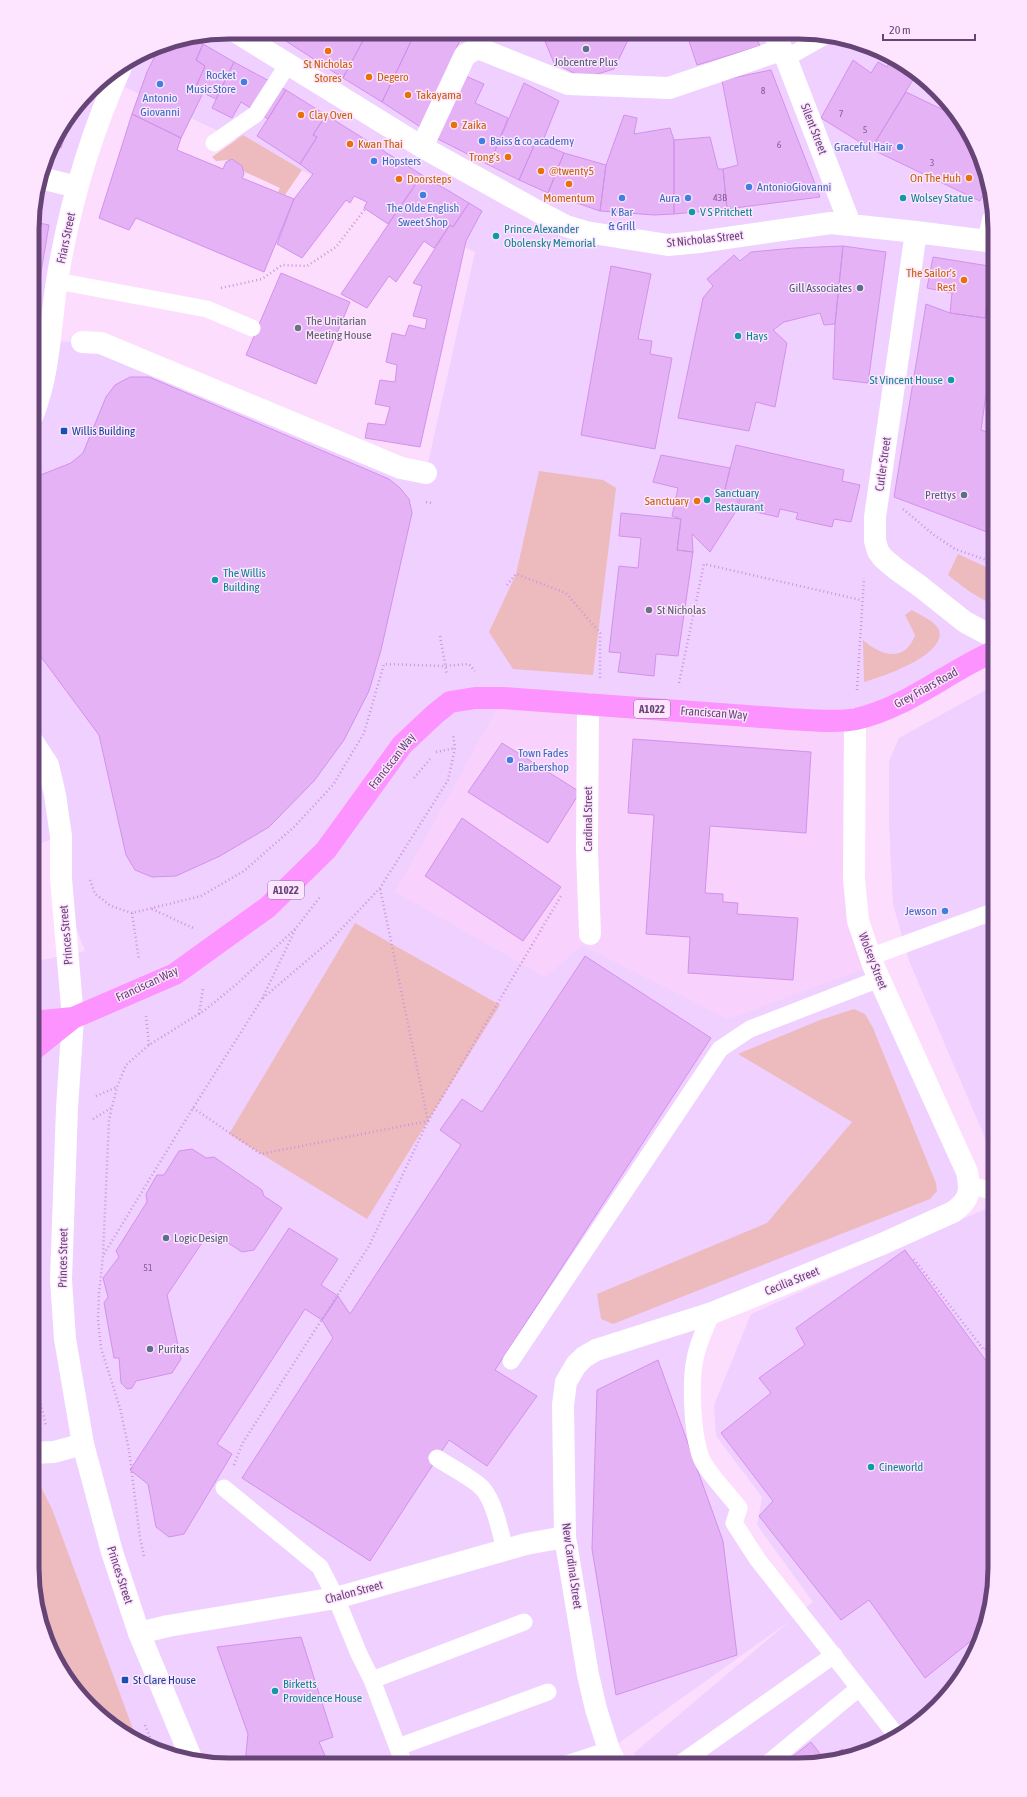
<svg xmlns="http://www.w3.org/2000/svg" width="1027" height="1797" font-family="'Asap Condensed',sans-serif">
<rect width="100%" height="100%" fill="#fdddfe"/>
<path fill="#f8d1fc" d="M503,698l352,21 -1,160 19,86 -145,54 -146,-74 -35,32 -153,-85z"/>
<path fill="#efd0ff" fill-rule="evenodd" d="M229,32l607,4 49,16 43,29 34,38 22,46 11,64v422l-140,68 -352,-21 -108,194 151,85 36,-32 146,74 145,-54 95,229 -256,119 -10,23 -5,109 42,63 -5,16 65,89 14,-11 -56,-77 5,-28 -46,-61 -2,-31 37,-91 243,-109 1,-4v380l-15,62 -26,45 -36,36 -56,30 -64,11h-158l-6,-12 157,-133 -182,130 7,14 -413,-1 -50,-13 -44,-26 -44,-46 -22,-46 -11,-64 1,-606 52,-11 -19,-49 -5,-65 -28,8 1,-642 18,-61 47,-61 55,-34zM114,82l361,170 -49,220 -344,-130 -32,-1z
M995,685v485l-12,-37 -74,-172 -16,-57 -4,-80v-63l10,-23z"/>
<path fill="#edbbbe" d="M243,135l59,35 -17,25 -7,-3 2,-4 -35,-16 -10,-9 -7,-3 -12,1 -4,-4z
M539,471l64,9 13,8 -23,187 -80,-6 -24,-37 27,-58z
M958,554l37,17v34c-18,-7 -32,-18 -47,-30z
M912,610c8,5 23,11 27,20 8,25 -57,47 -75,52l-1,-42c18,16 42,23 52,-5l-10,-20z
M355,923l145,82 -133,214 -138,-85z
M854,1009l11,5 8,14 63,155 1,8 -7,8 -317,125 -12,-5 -4,-25 170,-71 85,-101 -114,-68 82,-34z
M32,1482l8,3 12,24 85,231 -28,-16 -44,-46 -22,-46 -11,-64z"/>
<path fill="#e5b2f6" stroke="#d291eb" d="M272,32l87,1 6,4 -22,41z
M367,33h48l-33,69 -39,-24z
M415,33h48l-41,95 -40,-26z
M542,34h89l-17,35 -30,9 -30,-15z
M687,35h68l5,11 -63,19z
M194,39l9,5 -7,16 9,6 -10,23 8,4 -22,45 -49,-24 15,-42 13,-26z
M203,44l31,18 -18,37 -21,-10 10,-23 -9,-6z
M892,57l25,16 -46,76 -50,-31 32,-58 18,13 7,-11 9,5z
M234,62l52,28 -18,29 -27,-17 -9,16 -20,-10z
M771,70l49,127 -93,12 -4,-40 15,-4 -16,-85z
M463,75l21,9 -9,19 33,15 -19,47 -55,-28z
M524,83l35,18 -17,42 -6,-2 -17,39 -30,-15z
M286,90l40,25 -13,20 4,2 -17,27 -43,-28z
M906,92l56,27 22,46 4,20 -8,16 -109,-52z
M83,102l-6,17 -6,-1 -10,30 -9,-3 -4,11 4,-14z
M132,114l49,24 -4,12 46,19 3,-7 6,-3 10,7 2,8 -2,4 52,21 -30,73 -128,-54 -7,12 -30,-12z
M326,115l96,60 -34,49 -24,-16 3,-6 -13,-6 -4,7 -4,-3 -44,58 -25,-14 17,-45 19,-25 -13,-10 17,-27 -4,-2z
M624,115l13,3 -3,16 36,-6 4,12v74l-20,1 -54,-4 6,-46z
M710,137l8,32h5l4,40 -53,5v-74z
M536,141l28,12 -16,40 -29,-13z
M564,153l42,12 -6,46 -52,-18z
M422,175l47,28 -16,24 -3,-2 -16,23 -10,-7 -28,41 -7,-6 -22,32 -26,-14z
M469,203l13,8 -16,30 -46,206 -55,-9 3,-15 17,2 5,-18 -15,-3 5,-24 15,2 2,-17 -11,-3 6,-29 13,3 4,-11 16,4 2,-10 -14,-3 9,-30 -9,-3 37,-58 3,2z
M34,222l15,3 -15,89z
M843,246l-8,78 -11,1 -4,-12 -36,9 -11,8 14,13 -12,64 -19,-5 -7,29 -71,-13 25,-120 10,-12 -6,-7 27,-24 6,6 11,-9 43,-4z
M843,246l43,6 -18,131 -35,-4 2,-55z
M933,257l62,10v28l-7,-1 -3,24 -35,-5 2,-20 -25,-5z
M611,266l40,8 -13,65 14,2 -2,13 22,4 -17,91 -74,-14z
M281,273l69,29 -34,82 -70,-29z
M926,304l24,9 35,5 10,-1v13l-14,100 14,5v100l-101,-38z
M130,377h19l240,102 11,9 9,11 3,14 -31,137 -12,41 -25,49 -30,41 -45,46 -49,29 -44,20 -24,1 -17,-7 -9,-15 -27,-120 -66,-89v-168l38,-15 12,-10 23,-56 9,-12z
M736,445l108,25 -2,11 18,4 -9,37 -17,-3 -2,8 -36,-8 2,-6 -18,-4 -2,8 -40,-9 3,-15 -16,-4z
M661,455l69,13 -5,21 13,3v16l-28,44 -18,-18 1,18 -16,-2 4,-31 -9,-3 6,-28 -25,-6z
M621,513l60,6 -4,31 16,2 -15,104 -22,-2 -2,22 -36,-4 3,-19 -12,-1 10,-86 19,2 3,-30 -22,-2z
M633,739l178,13 -5,81 -96,-7 -5,67 18,1v8l15,1 -1,11 61,4 -5,62 -105,-7 2,-36 -44,-3 8,-119 -26,-2z
M502,743l78,49 -32,51 -80,-51z
M462,818l99,69 -38,54 -98,-65z
M585,956l126,82 -216,332 42,26 -50,70 -38,-26 -79,121 -128,-83 91,-140 -11,-18 16,-24 12,18 111,-169 -21,-15 22,-31 20,13z
M192,1149l14,9 8,-1 48,33 2,6 18,12 -28,42 -12,2 -32,-21 -43,64 14,64 -9,14 -36,8 -4,7 -5,1 -6,-6 -2,-25h-5l-10,-55 4,-6 -5,-19 16,-21 -3,-6 31,-49 -1,-8 11,-19h7l15,-24z
M289,1228l49,31 -17,26 17,11 -16,24 -17,-11 -88,135 15,10 -48,80 -15,3 -13,-10 -8,-43 -18,-14z
M905,1250l90,123v208l-17,66 -6,-7 -47,38 -56,-78 -28,20 -82,-104 14,-15 -52,-68 50,-40 -12,-15 46,-33 -9,-17z
M32,1354l5,2 -5,17z
M658,1360l65,181 14,114 -121,40 -24,-146 5,-159z
M301,1637l32,100 -14,5 7,16 5,6 -86,-1 3,-29 -31,-87z
M811,1742l14,18 -27,5h-16z
M842,1749l6,8 -20,3z"/>
<g fill="none" stroke-linecap="round" stroke-linejoin="round">
<path stroke="#c996db" stroke-width="2.5" stroke-dasharray="1 3" stroke-linecap="butt" d="M221,288l41,-9 20,-14 25,1 29,-19 29,-38
M426,502l6,1
M903,509l31,26 21,14 40,14
M507,585l9,-11 50,19 34,40v45
M440,636l7,39
M679,683l25,-119 157,36
M857,690l7,-112
M436,752l19,-4
M414,778l16,-19
M90,880l5,14 16,12 21,7 69,-17 43,-25 50,-44 39,-42 31,-52 20,-69 61,2 24,-2 6,7
M152,909l41,19
M132,913l7,47
M263,998l68,-58 49,-52 68,-108 7,-32 -2,-14
M199,1014l4,-26
M146,1016l3,29
M96,1096l21,-9
M193,1108l68,46 167,-33 -48,-233
M93,1119l18,-11
M33,1123l6,-3
M33,1132l3,17
M104,1254l89,-146 69,-109 34,-71 24,-31
M914,1259l70,91 11,-7
M38,1356l1,40 7,30
M234,1465l8,-21 127,-198 59,-125 133,-225
M144,1556l-4,-18 -11,-88 -9,-42 -19,-60 -3,-29 1,-26 4,-37 6,-136 8,-33 9,-22 23,-20 56,-35 33,-27 58,-55
M145,1725l10,25"/>
<path stroke="#fff" stroke-width="17" d="M786,58l39,-22
M214,143l42,-29 32,-50
M57,281l150,28 45,19
M870,957l125,-46
M970,1185l25,7
M712,1313c-7,15 -14,30 -17,46 -5,24 -3,81 8,103 7,13 26,33 36,46l-5,15 24,37 139,176
M511,1361l209,-312 30,-20 129,-50
M437,1458c10,7 39,22 46,31 12,14 17,43 22,60
M224,1488l96,79 16,31 23,56 13,26 32,84
M372,1680l152,-58
M398,1747l150,-55
M566,1764l43,-14
M682,1765l-1,-2 153,-108
M766,1765l93,-77"/>
<path stroke="#fff" stroke-width="22" d="M422,147l43,-92 13,-7 90,36 101,4 112,-38
M82,342l19,1 300,125 25,5"/>
<path stroke="#fff" stroke-width="22" d="M236,32l186,115 117,65 27,14 20,6 82,13 31,-3 132,-19 85,9 79,10
M775,35l11,23 64,166
M41,178l36,9
M916,232l-41,285v24l3,10 5,7 13,11 25,18 44,35 30,16
M988,241l5,-21
M588,704l-1,147 3,83
M32,1453l22,-1 29,-8
M139,1633l29,-7 168,-28 190,-54 39,-7
M616,1764l-7,-14 -13,-41 -8,-34 -23,-138 -2,-132 3,-23 10,-17 8,-8 12,-7 116,-37 35,-14 135,-55 71,-32c17,-12 18,-21 14,-40l-94,-207 -15,-44 -4,-42 1,-160"/>
<path stroke="#fff" stroke-width="22" d="M33,415c17,-43 17,-90 24,-134 12,-74 33,-146 64,-214
M33,742l15,23 7,30 6,41v43l12,139"/>
<path stroke="#fff" stroke-width="22" d="M73,1018l-6,90 -6,172 4,59 18,105 29,108 27,81 53,127"/>
<path stroke="#fc93ff" stroke-width="22" d="M33,1022l40,-4
M33,1050l40,-32 102,-44 93,-67 58,-57 76,-105 33,-31 15,-12 25,-4h28l286,21c21,1 46,4 67,0 51,-11 92,-48 139,-68"/>
</g>
<g fill="#5c6f8a" stroke="#fee5ff" stroke-width="1.5">
<circle cx="586" cy="49" r="4"/>
<circle cx="860" cy="288" r="4"/>
<circle cx="964" cy="495" r="4"/>
<circle cx="166" cy="1238" r="4"/>
<circle cx="150" cy="1349" r="4"/>
</g>
<g fill="#e8710a" stroke="#fee5ff" stroke-width="1.5">
<circle cx="328" cy="51" r="4"/>
<circle cx="369" cy="77" r="4"/>
<circle cx="408" cy="95" r="4"/>
<circle cx="301" cy="115" r="4"/>
<circle cx="454" cy="125" r="4"/>
<circle cx="350" cy="144" r="4"/>
<circle cx="508" cy="157" r="4"/>
<circle cx="541" cy="171" r="4"/>
<circle cx="969" cy="178" r="4"/>
<circle cx="399" cy="179" r="4"/>
<circle cx="569" cy="184" r="4"/>
<circle cx="964" cy="280" r="4"/>
<circle cx="697" cy="501" r="4"/>
</g>
<g fill="#3f7fe0" stroke="#fee5ff" stroke-width="1.5">
<circle cx="244" cy="82" r="4"/>
<circle cx="160" cy="84" r="4"/>
<circle cx="482" cy="141" r="4"/>
<circle cx="900" cy="147" r="4"/>
<circle cx="374" cy="161" r="4"/>
<circle cx="749" cy="187" r="4"/>
<circle cx="423" cy="195" r="4"/>
<circle cx="622" cy="198" r="4"/>
<circle cx="688" cy="198" r="4"/>
<circle cx="510" cy="760" r="4"/>
<circle cx="945" cy="911" r="4"/>
</g>
<g fill="#0f9aa8" stroke="#fee5ff" stroke-width="1.5">
<circle cx="903" cy="198" r="4"/>
<circle cx="692" cy="212" r="4"/>
<circle cx="496" cy="236" r="4"/>
<circle cx="738" cy="336" r="4"/>
<circle cx="951" cy="380" r="4"/>
<circle cx="707" cy="500" r="4"/>
<circle cx="215" cy="580" r="4"/>
<circle cx="871" cy="1467" r="4"/>
<circle cx="275" cy="1691" r="4"/>
</g>
<g fill="#6b7280" stroke="#fee5ff" stroke-width="1.5">
<circle cx="298" cy="328" r="4"/>
<circle cx="649" cy="610" r="4"/>
</g>
<g fill="#1a4fb4" stroke="#fee5ff" stroke-width="1.5">
<rect x="60" y="427" width="8" height="8" rx="2"/>
<rect x="121" y="1676" width="8" height="8" rx="2"/>
</g>
<g text-anchor="middle" dominant-baseline="central" stroke-width="3" stroke-linejoin="round" paint-order="stroke">
<g font-size="10" fill="#866096">
<text x="763" y="90">8</text>
<text x="841" y="113">7</text>
<text x="865" y="129">5</text>
<text x="779" y="144">6</text>
<text x="932" y="162">3</text>
<text x="720" y="197">43B</text>
<text x="148" y="1267">51</text>
</g>
<g fill="#fee5ff" stroke="#94749f" stroke-width="1">
<rect x="634" y="700" width="36" height="18" rx="3"/>
<rect x="268" y="881" width="36" height="18" rx="3"/>
</g>
<g font-size="11" font-weight="bold" fill="#674476">
<text x="652" y="709">A1022</text>
<text x="286" y="890">A1022</text>
</g>
<g font-size="12" fill="#4e5e75" stroke="#fee5ff" text-anchor="end">
<text x="586" y="62" text-anchor="middle">Jobcentre Plus</text>
<text x="852" y="288">Gill Associates</text>
<text x="956" y="495">Prettys</text>
<text x="174" y="1238" text-anchor="start">Logic Design</text>
<text x="158" y="1349" text-anchor="start">Puritas</text>
</g>
<g font-size="12" fill="#c56008" stroke="#fee5ff" text-anchor="start">
<text x="328" y="64" text-anchor="middle">St Nicholas<tspan x="328" dy="14">Stores</tspan></text>
<text x="377" y="77">Degero</text>
<text x="416" y="95">Takayama</text>
<text x="309" y="115">Clay Oven</text>
<text x="462" y="125">Zaika</text>
<text x="358" y="144">Kwan Thai</text>
<text x="500" y="157" text-anchor="end">Trong's</text>
<text x="549" y="171">@twenty5</text>
<text x="961" y="178" text-anchor="end">On The Huh</text>
<text x="407" y="179">Doorsteps</text>
<text x="569" y="198" text-anchor="middle">Momentum</text>
<text x="956" y="273" text-anchor="end">The Sailor's<tspan x="956" dy="14">Rest</tspan></text>
<text x="689" y="501" text-anchor="end">Sanctuary</text>
</g>
<g font-size="12" fill="#366cbe" stroke="#fee5ff" text-anchor="end">
<text x="236" y="75">Rocket<tspan x="236" dy="14">Music Store</tspan></text>
<text x="160" y="98" text-anchor="middle">Antonio<tspan x="160" dy="14">Giovanni</tspan></text>
<text x="490" y="141" text-anchor="start">Baiss &amp; co academy</text>
<text x="892" y="147">Graceful Hair</text>
<text x="382" y="161" text-anchor="start">Hopsters</text>
<text x="757" y="187" text-anchor="start">AntonioGiovanni</text>
<text x="680" y="198">Aura</text>
<text x="423" y="208" text-anchor="middle">The Olde English<tspan x="423" dy="14">Sweet Shop</tspan></text>
<text x="622" y="212" text-anchor="middle">K Bar<tspan x="622" dy="14">&amp; Grill</tspan></text>
<text x="518" y="753" text-anchor="start">Town Fades<tspan x="518" dy="14">Barbershop</tspan></text>
<text x="937" y="911">Jewson</text>
</g>
<g font-size="12" fill="#674476" stroke="#fee5ff">
<text transform="translate(814 129) rotate(69)">Silent Street</text>
<text transform="translate(66 238) rotate(-78)">Friars Street</text>
<text transform="translate(705 239) rotate(-6)">St Nicholas Street</text>
<text transform="translate(883 464) rotate(-82)">Cutler Street</text>
<text transform="translate(926 688) rotate(-29)">Grey Friars Road</text>
<text transform="translate(714 713) rotate(4)">Franciscan Way</text>
<text transform="translate(392 761) rotate(-52)">Franciscan Way</text>
<text transform="translate(588 819) rotate(-90)">Cardinal Street</text>
<text transform="translate(66 935) rotate(-95)">Princes Street</text>
<text transform="translate(873 961) rotate(69)">Wolsey Street</text>
<text transform="translate(147 984) rotate(-25)">Franciscan Way</text>
<text transform="translate(63 1258) rotate(-89)">Princes Street</text>
<text transform="translate(792 1281) rotate(-22)">Cecilia Street</text>
<text transform="translate(572 1566) rotate(82)">New Cardinal Street</text>
<text transform="translate(120 1575) rotate(72)">Princes Street</text>
<text transform="translate(354 1592) rotate(-15)">Chalon Street</text>
</g>
<g font-size="12" fill="#0d838f" stroke="#fee5ff" text-anchor="start">
<text x="911" y="198">Wolsey Statue</text>
<text x="700" y="212">V S Pritchett</text>
<text x="504" y="229">Prince Alexander<tspan x="504" dy="14">Obolensky Memorial</tspan></text>
<text x="746" y="336">Hays</text>
<text x="943" y="380" text-anchor="end">St Vincent House</text>
<text x="715" y="493">Sanctuary<tspan x="715" dy="14">Restaurant</tspan></text>
<text x="223" y="573">The Willis<tspan x="223" dy="14">Building</tspan></text>
<text x="879" y="1467">Cineworld</text>
<text x="283" y="1684">Birketts<tspan x="283" dy="14">Providence House</tspan></text>
</g>
<g font-size="12" fill="#5b616d" stroke="#fee5ff" text-anchor="start">
<text x="306" y="321">The Unitarian<tspan x="306" dy="14">Meeting House</tspan></text>
<text x="657" y="610">St Nicholas</text>
</g>
<g font-size="12" fill="#164399" stroke="#fee5ff" text-anchor="start">
<text x="72" y="431">Willis Building</text>
<text x="133" y="1680">St Clare House</text>
</g>
</g>
<path d="M0 0H1027V1797H0ZM229 39H798A190 190 0 0 1 988 229V1568A190 190 0 0 1 798 1758H229A190 190 0 0 1 39 1568V229A190 190 0 0 1 229 39Z" fill="#fee5ff" fill-rule="evenodd"/>
<path fill="none" stroke="#674476" stroke-width="5" d="M229 39H798A190 190 0 0 1 988 229V1568A190 190 0 0 1 798 1758H229A190 190 0 0 1 39 1568V229A190 190 0 0 1 229 39Z"/>
<path d="M883 34v6h92v-6" fill="none" stroke="#674476" stroke-width="2"/>
<text x="889" y="34" font-size="12" fill="#674476" stroke="#fee5ff" stroke-width="3" paint-order="stroke">20 m</text>
</svg>
